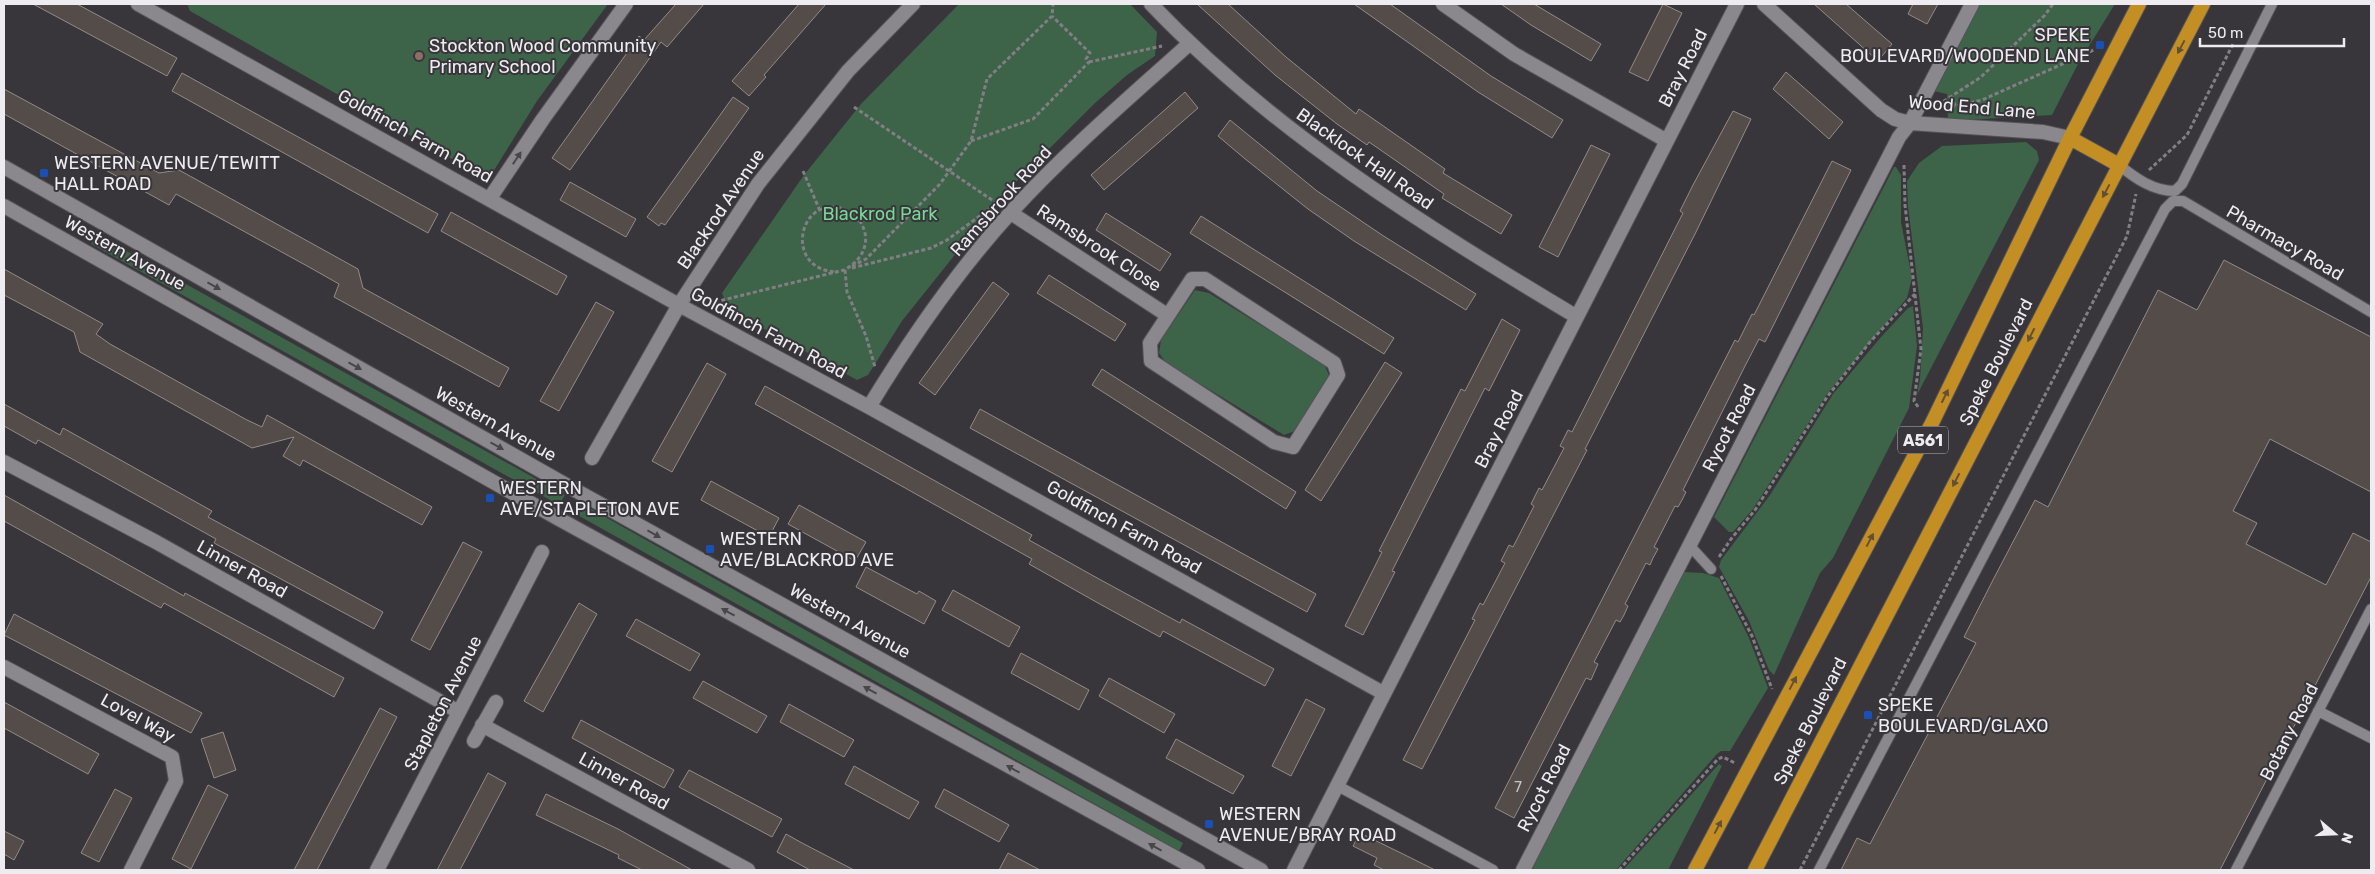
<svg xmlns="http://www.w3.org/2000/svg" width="2375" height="874" font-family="Rubik,sans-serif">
<rect width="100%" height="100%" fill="#38353b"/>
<path fill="#3d6348" d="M187,4h421l-71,97 -44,71h-18l-285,-161z
M959,4h171l27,28 -2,24 -28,19 -33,29 -93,93 -99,124 -34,54 -11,5 -129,-71 -6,-16 82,-118 57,-71z
M1979,4h136l-37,60 -26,51 -104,6 -1,-27 -14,-3z
M2026,142l11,9 2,9 -122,235 3,-16 3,-51 -15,-122 -1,-25 12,-18 23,-17z
M1894,167h2l5,8v47l11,56 -5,20 -80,96 -74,115 -20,23h-4l-15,-15z
M96,234l469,261 -6,10 -468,-261z
M1195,290l14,3 115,71 5,11 -34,56 -11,4 -118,-72 -7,-10 2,-13z
M1913,306l4,40 -8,62 -76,150 -13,15 -46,102 -5,-5 -20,-49 -30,-54 2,-7 49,-65 63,-101 48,-57 27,-29z
M577,501l606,342 -4,8 -607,-339z
M1684,572l19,1 16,5 30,60 19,50 -38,63h-9l-5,4 -100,115h-85z
M1719,764l3,2 -54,104h-45z"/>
<path fill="#534c49" stroke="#938b88" d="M33,4h44l100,54 -10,18z
M676,4h28l-37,43 -6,-5 -91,128 -18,-12 87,-122 5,4z
M799,4h27l-62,71 2,2 -17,19 -17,-15z
M1197,4h31l58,53 70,57 3,-5 86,60 -2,4 69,42 -11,19 -59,-36 2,-4 -75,-52 -2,3 -30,-21 -62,-49z
M1354,4h36l101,72 72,44 -11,18 -74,-46z
M1501,4h33l67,40 -10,17 -60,-36z
M1663,4l19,9 -34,68 -19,-9z
M1814,4h32l46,40 -14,17z
M1913,4h25l-11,20 -19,-10z
M1786,72l57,50 -14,17 -56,-50z
M182,73l256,141 -10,19 -256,-142z
M4,89l155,84 20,-3 179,99 5,19 146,80 -10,19 -165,-90 5,-13 -30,-17 -133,-73 -7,11 -165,-91z
M1185,92l13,16 -94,82 -13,-15z
M733,97l16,11 -84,117 -4,-2 -2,3 -12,-9z
M1733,111l18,8 -56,115 -110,215 2,1 -165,319 -19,-9 72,-140 -3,-1 8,-16 3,2 22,-42 -4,-2 8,-16 4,2 21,-41 -3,-2 8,-16 3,2 22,-42 -4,-2 8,-16 4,2 111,-219 -3,-2 13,-26z
M1230,120l87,71 65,44 94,59 -10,16 -112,-69 -46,-32 -64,-51 -26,-22z
M1591,145l19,9 -52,103 -19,-10z
M1832,161l19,9 -86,172 -6,-3 -14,27 -62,124 3,2 -4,8 -4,7 -3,-1 -21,41 4,2 -5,9 -3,7 -4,-2 -21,41 3,2 -4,9 -4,7 -4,-2 -22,42 4,2 -7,16 -5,-2 -72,140 -19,-10 240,-468 3,2 14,-28 2,1z
M570,182l66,37 -10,18 -66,-37z
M451,212l116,64 -10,19 -116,-64z
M1106,213l65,41 -11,17 -64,-41z
M1201,216l193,122 -10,16 -194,-121z
M2224,260l147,77v155l-101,-53 -37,72 24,12 -11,21 80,41 27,-52 18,9v35l-151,293h-379l16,-32 13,6 106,-201 -12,-6 30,-59 41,-78 13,7 110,-217 39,20z
M4,269l99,55 -7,10 14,10 137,76 15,7 5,-12 165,92 -10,18 -119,-65 -3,6 -17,-10 11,-19 -42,11 -172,-96 -6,-20 -70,-37z
M1049,275l77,49 -11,17 -78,-48z
M993,282l16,12 -74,101 -16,-12z
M596,302l18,10 -55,99 -19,-10z
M1502,319l18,11 -31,61 -4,-3 -93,183 3,1 -32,63 -18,-9 37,-74 -3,-1 82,-162 4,2z
M1385,362l17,11 -81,128 -16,-11z
M707,363l19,11 -54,98 -20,-11z
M1102,369l194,123 -10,17 -194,-124z
M765,386l267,149 -3,5 70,39 81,44 2,-4 92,50 -9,17 -102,-55 -3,6 -62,-34 -69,-39 3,-5 -277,-155z
M4,404l56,31 3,-7 149,83 -4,6 175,95 -9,17 -160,-86 2,-4 -178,-99 -2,4 -32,-18z
M980,409l336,185 -9,18 -337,-184z
M711,481l68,37 -10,19 -68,-37z
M4,495l180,101 1,-3 159,85 -10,19 -170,-94 -3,5 -157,-87z
M799,505l67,37 -11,19 -67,-37z
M463,542l19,10 -52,98 -19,-10z
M866,567l51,27 2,-3 17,10 -12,23 -68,-37z
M953,590l67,37 -11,20 -67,-37z
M579,603l18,11 -54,98 -19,-11z
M14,614l188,99 -11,20 -187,-98z
M636,619l64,35 -10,17 -64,-35z
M1021,653l68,37 -10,20 -68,-37z
M1109,678l66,36 -11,19 -65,-37z
M703,681l64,35 -10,17 -64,-35z
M1306,699l19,10 -34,67 -19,-10z
M4,702l95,52 -11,20 -84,-46z
M789,704l65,36 -10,17 -64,-35z
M380,708l17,9 -80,153h-23z
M581,720l93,50 -10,18 -92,-50z
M223,732l13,38 -22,8 -13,-39z
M1176,739l68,37 -11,18 -67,-36z
M854,766l65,36 -10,17 -64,-35z
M689,770l93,49 -10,18 -93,-50z
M488,773l18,10 -27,51 -19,36h-23z
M208,785l20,10 -37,74 -19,-10z
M115,789l17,9 -33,64 -18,-9z
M944,789l65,36 -10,17 -64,-35z
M546,794l72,35 74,41h-50l-24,-12 1,-3 -83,-40z
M4,831l20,10 -10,19 -10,-6z
M1360,833l45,22 30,15h-51l-10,-5 3,-7 -24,-12z
M786,834l16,9 52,27h-44l-33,-18z
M1008,853l32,17h-41z"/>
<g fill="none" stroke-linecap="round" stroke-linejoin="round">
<defs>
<path id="service" d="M2119,165c16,13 34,26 56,26l7,-7 90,-180
M1690,546l21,23
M2318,711l53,27
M1336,785l157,85
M1819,870l346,-661 8,-8h10l188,111
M2236,870l135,-261"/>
<path id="minor" d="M138,4l541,301 190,102 514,286
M1151,4c123,129 274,222 426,313
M1443,4l71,50 153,87
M1764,4l117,106 14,9 15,4 133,9 27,6
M490,198l53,-79 83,-115
M1011,213l156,102
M1192,279h13l129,84 4,12 -45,72 -19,-5 -123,-81 -1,-18z
M869,407c42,-69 88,-136 143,-196 55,-60 117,-113 177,-167
M592,458l87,-153 79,-121 90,-113 65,-67
M4,462l152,80 303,170
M4,667l168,90 4,24 -45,89
M482,725l266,145
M474,741l22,-39
M377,870l165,-318
M1294,870l443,-866
M1523,870l376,-733 11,-14 62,-119"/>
<path id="tertiary" d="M4,167l571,323 686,380
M4,206l555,313 639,351"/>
<path id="trunk" d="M2070,138l49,27
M1695,870l237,-447 138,-285 69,-134
M1755,870l448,-866"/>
</defs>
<use href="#service" stroke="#555358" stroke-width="12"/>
<use href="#minor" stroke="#555358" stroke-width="16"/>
<use href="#tertiary" stroke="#555358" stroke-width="16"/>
<use href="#trunk" stroke="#555358" stroke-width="16"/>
<path stroke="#827f84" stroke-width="3" stroke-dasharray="4 2.5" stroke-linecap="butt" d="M1089,62l73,-16
M1952,96l3,10 27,-6 114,-51
M1938,105l43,-28 64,-62 8,-11
M854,107l144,97
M971,141l62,-22 56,-57 -3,-3 4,-6 -38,-37
M1904,165l1,40 16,144 -7,52 5,7
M2149,170l38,-35 46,-91
M803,171l17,40
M852,266l14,-7 74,-75 31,-43 16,-62 65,-63 1,-12
M852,268l79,-20 16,-8 45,-33
M845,270l2,22 19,44 9,31
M715,302l129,-32c18,-9 28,-28 17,-47 -5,-8 -13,-13 -21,-15 -43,-10 -56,63 -2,64
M1719,557l12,-18 24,-29 72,-113 43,-55 45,-48
M1721,576l31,60 20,53
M1619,870l99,-111 5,-2 12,6
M1800,870l327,-634 9,-42"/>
<use href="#service" stroke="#8a878d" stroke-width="10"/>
<use href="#minor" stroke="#8a878d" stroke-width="14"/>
<use href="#tertiary" stroke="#8a878d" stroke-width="14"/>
<use href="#trunk" stroke="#c38f24" stroke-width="14"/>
</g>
<defs><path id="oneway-solid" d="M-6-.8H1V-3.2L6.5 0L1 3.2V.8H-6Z" transform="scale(1.25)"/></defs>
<g fill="#625034">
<use href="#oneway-solid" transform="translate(2181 47) rotate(118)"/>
<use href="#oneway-solid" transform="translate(2106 191) rotate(118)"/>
<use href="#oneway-solid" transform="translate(2031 335) rotate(117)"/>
<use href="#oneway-solid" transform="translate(1945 396) rotate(-64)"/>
<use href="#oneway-solid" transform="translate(1956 480) rotate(117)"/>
<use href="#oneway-solid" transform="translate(1870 540) rotate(-62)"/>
<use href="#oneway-solid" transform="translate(1793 683) rotate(-62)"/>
<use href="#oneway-solid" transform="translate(1718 827) rotate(-62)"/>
</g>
<g fill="#48454b">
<use href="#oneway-solid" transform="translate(517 158) rotate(-56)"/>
<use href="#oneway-solid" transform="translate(214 286) rotate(29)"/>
<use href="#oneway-solid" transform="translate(355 366) rotate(29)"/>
<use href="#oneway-solid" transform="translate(497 446) rotate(29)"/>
<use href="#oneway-solid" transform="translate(654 534) rotate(29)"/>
<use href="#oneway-solid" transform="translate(728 612) rotate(-151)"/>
<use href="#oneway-solid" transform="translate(870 690) rotate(-151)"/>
<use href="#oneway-solid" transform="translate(1013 769) rotate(-151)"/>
<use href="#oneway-solid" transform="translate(1155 847) rotate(-151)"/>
</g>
<g fill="#1a4fb4" stroke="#38353b" stroke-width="2">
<rect x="2095" y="40" width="10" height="10" rx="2.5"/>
<rect x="39" y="168" width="10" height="10" rx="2.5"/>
<rect x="485" y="493" width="10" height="10" rx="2.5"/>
<rect x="705" y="544" width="10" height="10" rx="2.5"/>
<rect x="1863" y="710" width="10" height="10" rx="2.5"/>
<rect x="1204" y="819" width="10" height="10" rx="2.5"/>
</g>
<circle fill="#8d6e63" stroke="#38353b" stroke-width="2" cx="419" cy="56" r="5"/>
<g text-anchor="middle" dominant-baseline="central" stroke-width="4" stroke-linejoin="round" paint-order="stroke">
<g font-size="15" fill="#c7c4c6">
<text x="1518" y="787">7</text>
</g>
<rect fill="#38353b" stroke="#b7b5ba" stroke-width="1" x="1898" y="426.5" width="50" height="27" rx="4"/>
<g font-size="16" font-weight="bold" fill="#eeecf0">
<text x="1923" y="440">A561</text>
</g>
<g font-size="18" fill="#eeecf0" stroke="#38353b" text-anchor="start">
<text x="2090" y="35" text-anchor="end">SPEKE<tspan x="2090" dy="21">BOULEVARD/WOODEND LANE</tspan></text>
<text x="429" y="46">Stockton Wood Community<tspan x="429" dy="21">Primary School</tspan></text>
<text x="54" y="163">WESTERN AVENUE/TEWITT<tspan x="54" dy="21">HALL ROAD</tspan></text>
<text x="500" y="488">WESTERN<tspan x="500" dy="21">AVE/STAPLETON AVE</tspan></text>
<text x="720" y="539">WESTERN<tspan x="720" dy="21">AVE/BLACKROD AVE</tspan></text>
<text x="1878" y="705">SPEKE<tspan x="1878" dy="21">BOULEVARD/GLAXO</tspan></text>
<text x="1219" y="814">WESTERN<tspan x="1219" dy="21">AVENUE/BRAY ROAD</tspan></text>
</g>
<g font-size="18" fill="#eeecf0" stroke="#38353b">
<text transform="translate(1683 68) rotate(-63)">Bray Road</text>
<text transform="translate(1972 107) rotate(5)">Wood End Lane</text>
<text transform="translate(415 136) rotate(29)">Goldfinch Farm Road</text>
<text transform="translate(1365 159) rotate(35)">Blacklock Hall Road</text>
<text transform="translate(1001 201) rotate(-48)">Ramsbrook Road</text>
<text transform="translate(721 209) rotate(-56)">Blackrod Avenue</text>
<text transform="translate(2285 243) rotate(30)">Pharmacy Road</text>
<text transform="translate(1099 248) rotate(33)">Ramsbrook Close</text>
<text transform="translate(125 253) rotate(29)">Western Avenue</text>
<text transform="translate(769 333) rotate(28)">Goldfinch Farm Road</text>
<text transform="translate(1996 362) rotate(-63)">Speke Boulevard</text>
<text transform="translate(496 424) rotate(29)">Western Avenue</text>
<text transform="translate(1729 428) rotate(-63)">Rycot Road</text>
<text transform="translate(1499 429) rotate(-63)">Bray Road</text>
<text transform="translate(1124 527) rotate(29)">Goldfinch Farm Road</text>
<text transform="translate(242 569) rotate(29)">Linner Road</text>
<text transform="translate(850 621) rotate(29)">Western Avenue</text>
<text transform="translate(443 703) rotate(-63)">Stapleton Avenue</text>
<text transform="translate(138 718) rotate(29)">Lovel Way</text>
<text transform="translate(1810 721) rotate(-63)">Speke Boulevard</text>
<text transform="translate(2289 732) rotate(-63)">Botany Road</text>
<text transform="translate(624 781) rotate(29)">Linner Road</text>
<text transform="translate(1544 788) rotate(-63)">Rycot Road</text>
</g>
<g font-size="18" fill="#77d995" stroke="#38353b">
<text x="880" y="214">Blackrod Park</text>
</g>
</g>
<rect width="2375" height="874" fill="none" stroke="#eeecf0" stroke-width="10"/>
<g transform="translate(2335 834) rotate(109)" stroke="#38353b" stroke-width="4" paint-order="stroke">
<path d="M0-4L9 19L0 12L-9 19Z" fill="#eeecf0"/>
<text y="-8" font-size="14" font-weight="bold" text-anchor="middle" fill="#eeecf0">N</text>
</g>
<path d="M2200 38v8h144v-8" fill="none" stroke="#eeecf0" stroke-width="2.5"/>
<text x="2208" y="38" font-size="15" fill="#eeecf0" stroke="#38353b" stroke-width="4" paint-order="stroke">50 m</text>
</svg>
